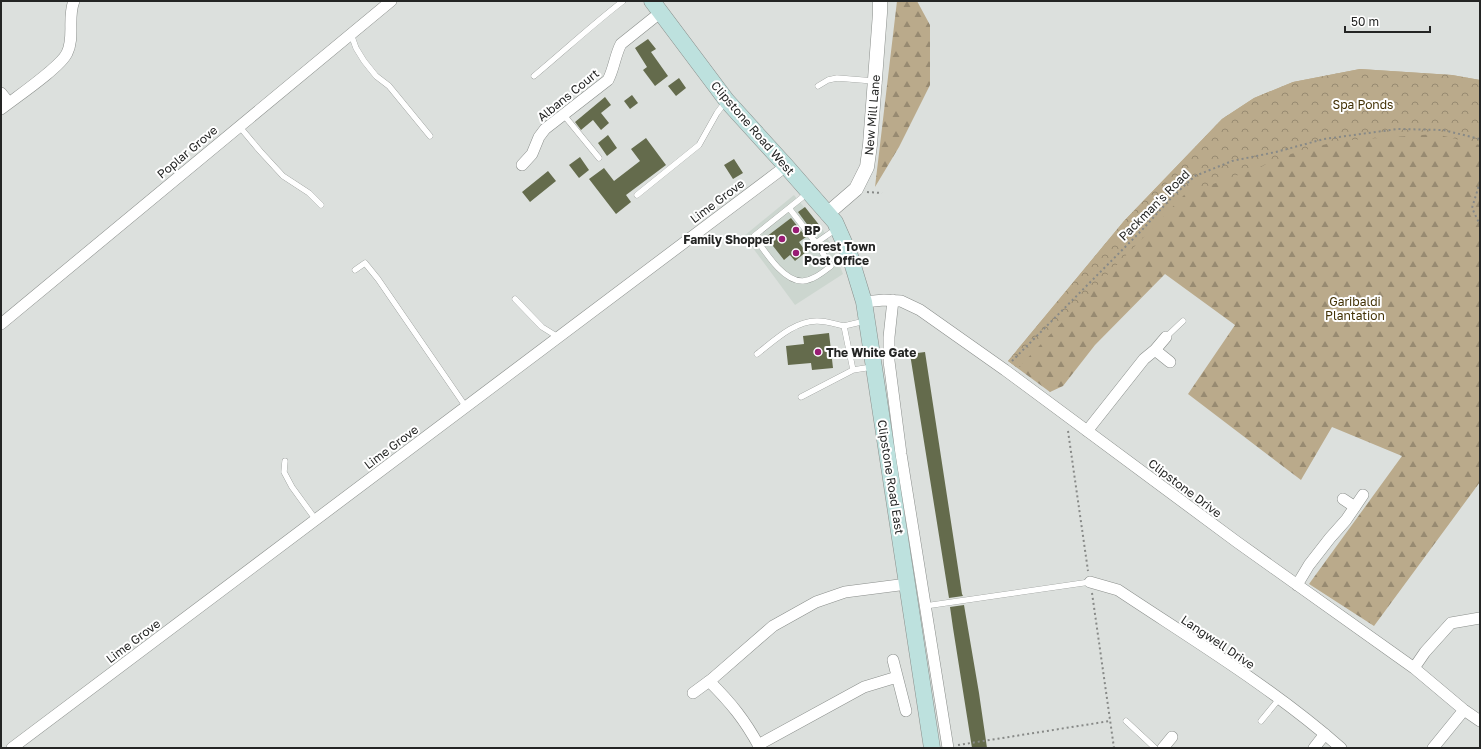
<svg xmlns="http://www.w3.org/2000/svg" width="1481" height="749" font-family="'Golos Text',sans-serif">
<defs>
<pattern id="forest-firs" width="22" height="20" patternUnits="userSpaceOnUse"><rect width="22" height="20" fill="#baaa8b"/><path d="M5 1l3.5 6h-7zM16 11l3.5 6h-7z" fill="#978a71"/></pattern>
<pattern id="park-crowns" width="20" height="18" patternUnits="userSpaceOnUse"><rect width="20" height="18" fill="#baaa8b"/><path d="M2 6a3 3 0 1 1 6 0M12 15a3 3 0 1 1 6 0" fill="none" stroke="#978a71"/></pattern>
</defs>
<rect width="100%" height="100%" fill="#dce0dd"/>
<path fill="#ccd6cf" d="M794,195l29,35 11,20 9,24 -48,31 -51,-69z"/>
<path fill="url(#forest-firs)" d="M897,1h20l13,24v60l-31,62 -24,40z
M1360,69l92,6 28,5v402l-106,144 -65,-42 93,-128 -70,-29 -31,53 -113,-86 47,-69 -70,-51 -70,71 -32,41 -13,6 -42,-31 116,-140 98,-102 32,-21 39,-16z"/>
<path fill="url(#park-crowns)" d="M1360,69l92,6 28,5v65l-44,-11 -99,7 -46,13 -36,15 -70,25 -167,174 -10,-7 116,-140 98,-102 32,-21 39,-16z"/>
<path fill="#646b4c" d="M648,39l8,10 -5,3 17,24 -13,10 -12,-16 4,-3 -12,-19z
M679,78l7,10 -10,8 -8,-10z
M632,95l6,8 -8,6 -6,-8z
M605,97l6,8 -10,8 8,10 -8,7 -8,-10 -12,10 -6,-8z
M608,135l9,13 -10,8 -9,-13z
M646,138l20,27 -40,30 5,7 -15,12 -27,-35 15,-11 10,13 26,-20 -9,-12z
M580,157l9,13 -10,8 -10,-13z
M734,159l9,14 -10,6 -9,-14z
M548,171l8,10 -26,21 -8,-10z
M805,207l15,19 -8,5 -14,-19z
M791,218l15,19 -7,5 7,10 -11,9 -5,-6 -6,5 -18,-23z
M829,333l4,35 -21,2 -1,-7 -23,2 -2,-19 18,-2 -1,-8z
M925,352l37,242 1,2 -14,2 -39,-244z
M964,605l15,88 8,55h-15l-19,-120 -3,-21z"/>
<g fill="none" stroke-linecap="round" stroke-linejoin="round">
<defs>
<path id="service" d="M351,34l5,14 8,13 12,15 13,10 41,50
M534,76c30,-25 58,-51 89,-75
M818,86l10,-6 9,-2 37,3
M563,114l36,44
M239,126l21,25 23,25 26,17 12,12
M637,195l62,-50 18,-32 9,-12
M789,208l27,35 15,23c-8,6 -17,14 -28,15 -20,1 -39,-31 -49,-45l55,-44
M816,243l20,-14
M355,270l10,-7 13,16 88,128
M515,299l27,28 16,10
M865,321l-21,5 9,44 19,-3
M1166,337l17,-16
M757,354c17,-13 37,-33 60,-33 9,0 18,3 27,5
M801,397l52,-27
M285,461l-1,11 8,15 24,33
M925,606l165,-24
M1126,721l29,27
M1261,721l18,-22"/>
<path id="minor" d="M1,93l8,10
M1,109c14,-11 60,-42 66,-56 8,-16 0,-35 7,-52
M522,165l10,-11 7,-17 6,-8 63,-49c6,-11 7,-25 13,-36l40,-32
M893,300l-4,37v24l12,93 47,294
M864,302l20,-2 17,1 19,9 85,60 232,172 177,126 50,42 16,11
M1,324l390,-323
M1155,350l15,12
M1087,431l57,-72 11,-9 11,-13
M1343,499l12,8
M1090,582l28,8c75,50 155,98 223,158
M1297,585l12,-20 21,-27 16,-18 17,-25
M893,660l13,51
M1414,668l11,-16 26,-29 29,-5
M709,681c22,22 36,39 51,67
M693,693l19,-14 61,-53 43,-24 29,-10 62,-8
M758,745l106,-58 33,-10
M12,748l774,-582
M1163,748l9,-11
M1314,748l11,-14
M1433,748l31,-38"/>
<path id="tertiary" d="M827,214l29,-25 11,-22 3,-22 10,-132v-12"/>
<path id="secondary" d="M652,1l75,100 59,65 49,56 15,34 14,46 68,446"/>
</defs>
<use href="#service" stroke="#8a8e8b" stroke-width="6"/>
<use href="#minor" stroke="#8a8e8b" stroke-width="12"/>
<use href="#tertiary" stroke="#8a8e8b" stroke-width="15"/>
<use href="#secondary" stroke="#8a8e8b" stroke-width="17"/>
<path stroke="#878987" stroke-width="2" stroke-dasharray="2 3" stroke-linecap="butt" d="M1480,182l-8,26 8,17
M867,192l15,1
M1012,361l130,-131 30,-33 23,-21 37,-15 44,-9 48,-13 74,-10 45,1 37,9
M1068,431l20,140
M1092,593l22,155
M958,745l152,-24"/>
<use href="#service" stroke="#fff" stroke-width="5.5"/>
<use href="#minor" stroke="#fff" stroke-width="11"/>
<use href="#tertiary" stroke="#fff" stroke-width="14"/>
<use href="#secondary" stroke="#bde1de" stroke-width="16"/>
</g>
<g fill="#991c74" stroke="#fff" stroke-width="1.5">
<circle cx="796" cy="230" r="4"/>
<circle cx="782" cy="239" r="4"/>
<circle cx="796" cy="253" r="4"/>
<circle cx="818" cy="352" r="4"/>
</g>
<g text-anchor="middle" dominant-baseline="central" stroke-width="4" stroke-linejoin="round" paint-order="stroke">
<g font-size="12" fill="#242524" stroke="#fff">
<text transform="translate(568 95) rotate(-39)">Albans Court</text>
<text transform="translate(872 115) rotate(-85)">New Mill Lane</text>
<text transform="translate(753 128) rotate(49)">Clipstone Road West</text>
<text transform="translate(187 152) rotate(-40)">Poplar Grove</text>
<text transform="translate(717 201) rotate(-37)">Lime Grove</text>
<text transform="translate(1154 205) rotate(-45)">Packman's Road</text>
<text transform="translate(391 447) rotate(-37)">Lime Grove</text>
<text transform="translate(891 477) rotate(81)">Clipstone Road East</text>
<text transform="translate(1185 488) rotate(37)">Clipstone Drive</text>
<text transform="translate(133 641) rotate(-37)">Lime Grove</text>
<text transform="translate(1218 642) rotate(34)">Langwell Drive</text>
</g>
<g font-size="12" fill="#433206" stroke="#fff">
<text x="1363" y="104">Spa Ponds</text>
<text x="1355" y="301">Garibaldi<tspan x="1355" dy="14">Plantation</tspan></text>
</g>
<g font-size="12" font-weight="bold" fill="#242524" stroke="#fff" text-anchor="start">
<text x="804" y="230">BP</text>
<text x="774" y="239" text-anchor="end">Family Shopper</text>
<text x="804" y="246">Forest Town<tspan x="804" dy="14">Post Office</tspan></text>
<text x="826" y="352">The White Gate</text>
</g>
</g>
<rect width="1481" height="749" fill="none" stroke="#242524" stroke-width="4"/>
<path d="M1345 26v6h85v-6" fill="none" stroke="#242524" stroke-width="2"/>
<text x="1351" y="26" font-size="12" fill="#242524" stroke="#ffffff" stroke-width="3" paint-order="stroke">50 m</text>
</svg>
